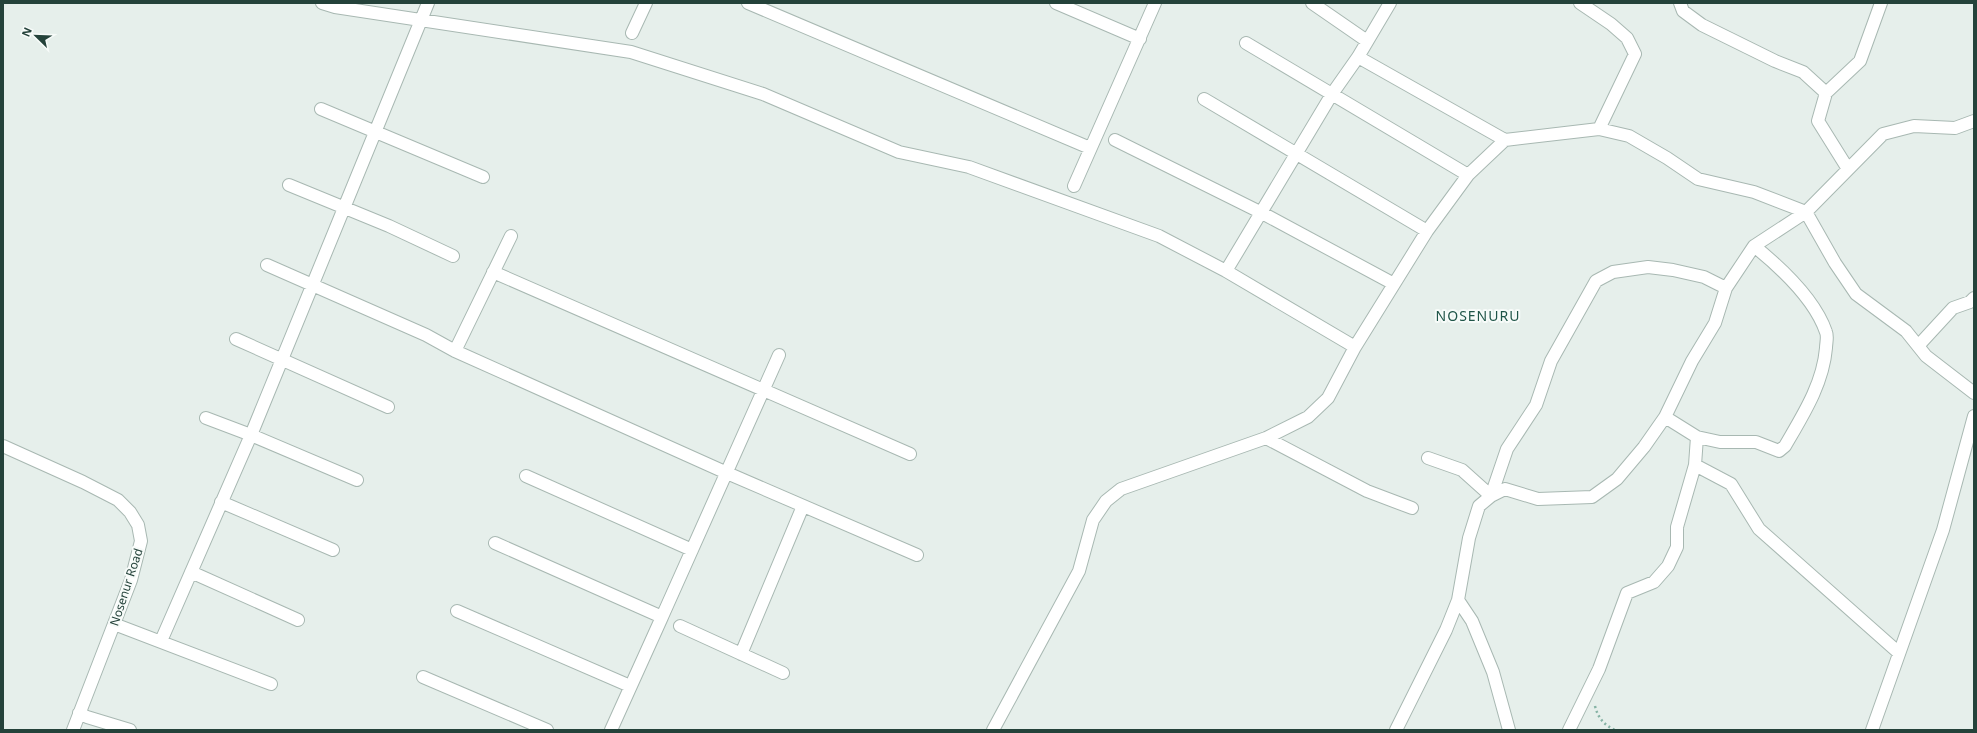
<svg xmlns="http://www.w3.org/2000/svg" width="1977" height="733" font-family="'Noto Sans',sans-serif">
<rect width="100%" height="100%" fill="#e6efeb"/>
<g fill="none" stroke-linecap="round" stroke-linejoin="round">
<defs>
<path id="minor" d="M322,3l13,4 296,45 132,42 136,58 70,15 190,69 67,35 129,76
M748,3l342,145
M1056,3l84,36
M1312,3l55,38
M1580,3l31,21 16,14 8,16 -36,75
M1680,3l3,8 19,14 73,36 28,11 23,21
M632,33l14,-30
M1246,43l222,132
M1358,57l147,83
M1204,99l223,132
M321,109l162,68
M1115,140l147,73 132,71
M1848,169l-30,-48 8,-28 34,-32 21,-58
M289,185l100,41 64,30
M1074,186l81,-183
M267,265l159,70 29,16 272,122 190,82
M1226,271l106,-177 26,-37 32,-54
M493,272l417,182
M236,339l152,68
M1918,346l35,-38 17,-6 4,-4
M455,351l56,-115
M206,418l45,17 106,45
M1697,437l23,5h36l23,9 6,-5c18,-31 38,-62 41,-98 0,-5 2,-11 0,-16 -11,-32 -46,-65 -72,-86
M1266,438l101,53 45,17
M3,446l80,36 35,18 12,12 8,13 3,16 -10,39 -58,150
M1428,458l34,12 29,26 16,-47 29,-44 15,-44 45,-80 17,-9 35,-5 25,3 31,7 22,11
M1695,465l36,19 28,45 140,124
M526,476l166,74
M221,502l112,48
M495,543l167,74 117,-262
M191,572l107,48
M1458,600l14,21 21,51 16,58
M457,611l173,75
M114,624l157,60
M680,626l103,47
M161,641l90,-206 177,-432
M741,654l62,-148
M423,677l124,53
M79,713l8,4 43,13
M611,730l51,-113
M993,730l86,-159 14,-51 13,-19 15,-12 145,-51 42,-21 20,-19 27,-51 72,-116 41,-56 37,-35 94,-11 30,7 38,22 31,21 56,13 52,20 29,51 21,31 50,37 20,25 48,37
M1396,730l50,-100 12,-30 11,-62 10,-32 12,-10 14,-7 33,10 54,-2 25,-18 27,-32 21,-30 27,-56 23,-38 11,-35 28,-42 52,-34 77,-78 31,-8 41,2 19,-7
M1569,730l30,-61 28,-76 27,-11 14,-16 9,-19v-20l18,-62 2,-28 -32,-20
M1872,730l71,-200 31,-114"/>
</defs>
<use href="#minor" stroke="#a8b8b2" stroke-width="14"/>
<path stroke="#86b3a5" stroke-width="2.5" stroke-dasharray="2 3" stroke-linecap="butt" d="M1595,706c3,12 9,19 20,24"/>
<use href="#minor" stroke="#fff" stroke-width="12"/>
</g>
<g text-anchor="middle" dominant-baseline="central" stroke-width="4" stroke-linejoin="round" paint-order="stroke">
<g font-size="12" fill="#24423a" stroke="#f7fbf9">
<text transform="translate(126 587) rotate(-72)">Nosenur Road</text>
</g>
<g font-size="14" letter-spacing="1" fill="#1f5548" stroke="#f7fbf9">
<text x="1478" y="315">NOSENURU</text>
</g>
</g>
<rect width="1977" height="733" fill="none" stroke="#24423a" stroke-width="8"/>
<g transform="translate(36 36) rotate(293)" stroke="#f7fbf9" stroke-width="3" paint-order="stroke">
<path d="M0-3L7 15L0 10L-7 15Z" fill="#24423a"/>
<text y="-6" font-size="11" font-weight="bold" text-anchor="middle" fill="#24423a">N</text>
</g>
</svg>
